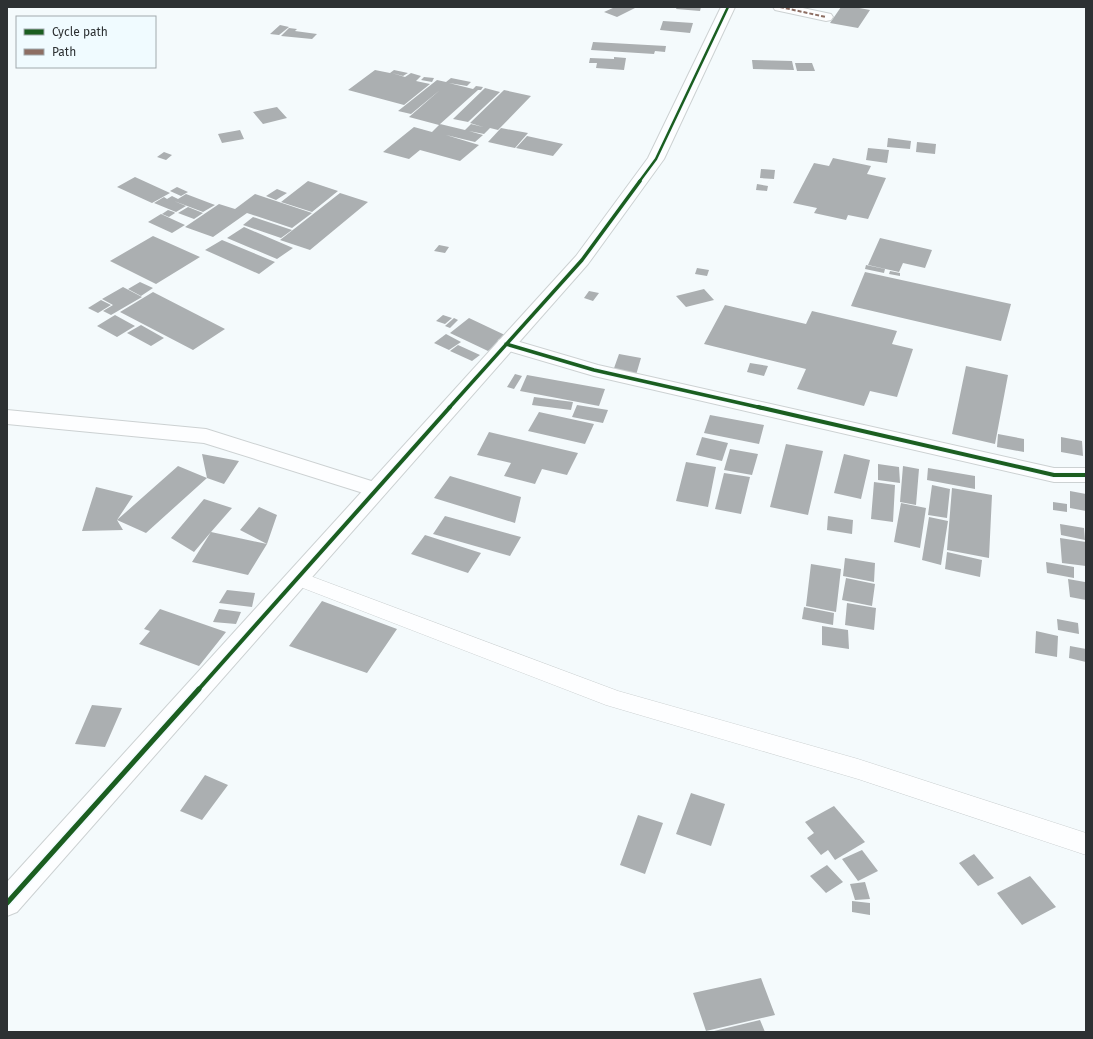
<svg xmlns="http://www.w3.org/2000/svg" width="1093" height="1039" font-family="'Fira Sans',sans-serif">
<rect width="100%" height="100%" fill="#f4fafc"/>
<path fill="#abafb1" d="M615,7h22l-20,10 -13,-5z
M677,7h24l-1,4 -24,-2z
M841,7h13l16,3 -12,18 -28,-5z
M663,21l30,2 -3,10 -30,-3z
M280,25l9,2 -10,8 -9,-1z
M289,28l8,1 -2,2 22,3 -5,5 -31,-3z
M593,42l73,4 -1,6 -10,-1 -1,3 -63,-4z
M614,57l12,1 -2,12 -28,-2 1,-5h-8l1,-5 24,1z
M752,60l40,1 2,9 -41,-1z
M795,63h17l3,8h-18z
M375,70l15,3 4,-3 14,3 -5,3 -11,-3 13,4 6,-4 10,3 -5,5 14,3 -26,21 -56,-15z
M424,77l10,1 -2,4 -11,-2z
M451,78l20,4 -4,4 -18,-3 24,6 3,-3 7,1 -2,3h-3l-39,35 -30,-8 31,-27 -29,24 -13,-3 39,-31 9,2z
M485,88l15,4 -32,30 -15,-3z
M504,90l27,6 -33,34 -8,-2 -6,6 -15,-3 14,4 -8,7 -29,-7 33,10 -19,16 -40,-11 -11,9 -26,-7 31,-25 18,5 8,-8 25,6 6,-6 12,3 -13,-4z
M277,107l10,11 -24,6 -10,-12z
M501,128l27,5 -13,15 -27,-6z
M240,130l4,9 -22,4 -4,-9z
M527,136l36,8 -10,12 -37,-8z
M888,138l23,3 -1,8 -23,-2z
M917,142l19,2 -1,10 -19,-2z
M868,148l21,2 -2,13 -21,-3z
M164,152l8,3 -6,5 -9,-3z
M833,158l38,8 -4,8 19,4 -18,41 -20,-4 -2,5 -32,-7 3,-5 -24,-5 21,-40 15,3z
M761,169l14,1 -1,9 -14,-1z
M135,177l35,16 -18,10 -35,-16z
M308,181l30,10 -26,21 -31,-10z
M757,184l11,2 -1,5 -11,-1z
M177,187l11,5 -7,4 -11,-5z
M277,189l10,4 -11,7 -10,-4z
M340,193l28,9 -58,48 -30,-10z
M186,194l29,11 -12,7 -29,-11 12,5 -10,6 -22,-9 10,-6 3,2 5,-3 6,3z
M255,194l57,19 -20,15 -45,-15 -34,24 -28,-10 34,-23 16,5z
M188,207l15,6 -9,6 -16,-6z
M168,210l6,2 1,1 -6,4 -7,-3z
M161,214l24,11 -13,8 -24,-11z
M253,217l39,13 -11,8 -38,-13z
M244,227l49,21 -16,11 -50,-21z
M153,236l47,21 -44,27 -46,-23z
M880,238l52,12 -7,18 -22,-5 -4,9 -31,-7z
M222,240l53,22 -16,12 -54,-24z
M439,245l10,2 -4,6 -11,-2z
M866,265l19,4 -1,4 -19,-4z
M697,268l12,2 -2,6 -12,-2z
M890,271l10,2v3l-11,-2z
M865,272l146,32 -10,37 -150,-35z
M140,282l13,6 -12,8 -13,-7z
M123,287l19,10 -31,18 -8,-4 10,-6 -11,-6z
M704,289l10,11 -28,7 -10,-11z
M589,291l10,2 -6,8 -9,-3z
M153,292l72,37 -32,21 -73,-38z
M101,300l10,5 -13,8 -10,-5z
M725,305l81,19 6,-13 85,20 -5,13 21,5 -16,48 -27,-6 -6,15 -67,-17 9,-20 -102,-25z
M115,315l20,11 -18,11 -20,-11z
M443,315l9,3 -7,6 -9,-3z
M454,318l4,2 -8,8 -5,-2z
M469,318l38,18 -19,15 -38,-18z
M141,325l23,13 -13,8 -24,-13z
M446,334l15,8 -12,8 -15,-7z
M458,345l22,10 -8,6 -22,-10z
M619,354l22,4 -5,17 -23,-4z
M750,363l18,3 -4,10 -17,-4z
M966,366l42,9 -13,69 -43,-10z
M515,374l7,2 -8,13 -7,-2z
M527,375l78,14 -6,17 -79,-15z
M534,397l39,5 -2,8 -39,-5z
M577,405l31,5 -5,13 -31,-6z
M539,412l55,12 -9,20 -57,-13z
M710,415l54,10 -5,19 -55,-11z
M489,432l89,21 -11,22 -25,-6 -7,15 -31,-8 7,-13 -34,-8z
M998,434l26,5v13l-27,-5z
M702,437l26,6 -6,18 -26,-6z
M1061,437l21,4 1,15 -22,-4z
M786,444l37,7 -15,64 -38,-8z
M730,449l28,5 -6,21 -28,-5z
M202,454l37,7 -15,23 -17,-6z
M844,454l26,6 -9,39 -27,-6z
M686,462l30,5 -8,40 -32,-6z
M878,464l21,3 1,16 -22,-3z
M178,466l29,12 -61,55 -29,-13 6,10 -41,1 14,-44 37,9 -16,24z
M903,466l16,3 -3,36 -16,-3z
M928,468l47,8v13l-48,-9z
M724,473l26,4 -9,37 -26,-5z
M450,476l71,21 -6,26 -81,-25z
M874,482l21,3 -2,37 -22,-3z
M932,485l18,4 -3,29 -19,-3z
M952,488l40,7 -3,63 -42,-8z
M1070,491l16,3v17l-16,-3z
M204,499l28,9 -21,24 56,12 -19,31 -56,-13 19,-30 -17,20 -23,-14z
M1053,502l14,2v8l-14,-2z
M901,503l25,5 -6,40 -26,-6z
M259,507l18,8 -10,29 -27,-14z
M445,516l76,21 -11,19 -77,-22z
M828,516l25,4 -1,14 -25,-4z
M929,517l19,4 -7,44 -19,-5z
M1060,524l24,4 1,12 -24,-5z
M425,535l56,18 -13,20 -57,-19z
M1060,538l26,4v24l-24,-3z
M947,552l35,8 -2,17 -35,-8z
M845,558l30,5 -1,19 -31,-6z
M1046,562l28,5v11l-27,-5z
M811,564l30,5 -5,43 -30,-6z
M846,578l29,6 -3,22 -30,-6z
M1068,579l17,3 1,18 -16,-3z
M227,590l28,3 -3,14 -33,-4z
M322,601l75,28 -30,44 -78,-27z
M847,603l29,5 -2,22 -29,-5z
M804,607l30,6 -1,12 -31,-6z
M160,609l66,23 -27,34 -60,-22 11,-13 -6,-2z
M219,609l22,3 -5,12 -23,-2z
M1057,619l21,4 1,11 -21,-4z
M822,626l26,4 1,19 -27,-4z
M1036,631l22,5 -1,21 -22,-4z
M1070,646l16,3v13l-17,-4z
M92,705l30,3 -17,39 -30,-3z
M205,775l23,10 -26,35 -22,-9z
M691,793l34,11 -14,42 -35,-12z
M834,806l31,36 -30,18 -7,-10 -7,5 -14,-17 7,-5 -9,-11z
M638,815l25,8 -18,51 -25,-9z
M862,850l16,21 -20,10 -16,-22z
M974,854l20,24 -16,8 -19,-23z
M827,865l16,17 -17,11 -16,-17z
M1030,876l26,31 -34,18 -25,-32z
M865,882l5,17 -15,1 -5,-16z
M852,901l18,2v12l-18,-3z
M761,978l14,37 -69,16 -13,-38z
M760,1020l5,12h-51v-1z"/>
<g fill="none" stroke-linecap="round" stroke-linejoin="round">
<defs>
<path id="service" d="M297,571l321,120 240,68 228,74v22l-228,-76 -252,-74 -316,-122 -3,-5 3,-5z"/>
<path id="minor" d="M773,7h25l33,7 2,3 -2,3 -5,1 -51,-11z
M506,338l92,27 456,103h32v14h-32l-460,-106 -95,-28 -2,-4 2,-4z
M7,410l199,19 178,56 3,5 -3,5 -8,2 -172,-54 -197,-19z"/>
<path id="tertiary" d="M721,7h14l-71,152 -76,105 -571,648 -10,4v-34l569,-626 72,-98z"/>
</defs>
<use href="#service" stroke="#ccd1d2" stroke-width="1"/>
<use href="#minor" stroke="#ccd1d2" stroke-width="2"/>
<use href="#tertiary" stroke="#ccd1d2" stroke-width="2"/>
<use href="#service" fill="#fdfeff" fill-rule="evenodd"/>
<use href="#minor" fill="#fdfeff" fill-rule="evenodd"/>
<use href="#tertiary" fill="#fdfeff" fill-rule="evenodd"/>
<path stroke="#8d6e63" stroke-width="2" stroke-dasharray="4 2" stroke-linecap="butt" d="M780,7l46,10"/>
<defs>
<path id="cycleway-far3" d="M639,182l17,-23 72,-152"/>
<path id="cycleway-far2" d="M506,344l88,26 168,38
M449,408l133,-148 58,-79"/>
<path id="cycleway-far1" d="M758,407l296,68h32
M198,690l252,-283"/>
<path id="cycleway" d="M7,903l192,-214"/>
</defs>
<use href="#cycleway-far3" stroke="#f0fbff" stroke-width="4"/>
<use href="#cycleway-far2" stroke="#f0fbff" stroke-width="5.5"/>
<use href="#cycleway-far1" stroke="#f0fbff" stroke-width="6"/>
<use href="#cycleway" stroke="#f0fbff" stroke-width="8"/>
<use href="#cycleway-far3" stroke="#1b5e20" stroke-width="2.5"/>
<use href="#cycleway-far2" stroke="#1b5e20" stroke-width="3.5"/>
<use href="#cycleway-far1" stroke="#1b5e20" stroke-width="4"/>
<use href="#cycleway" stroke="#1b5e20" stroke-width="5"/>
</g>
<rect width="1093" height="1039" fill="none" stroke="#2d3133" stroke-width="16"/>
<rect x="16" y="16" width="140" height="52" fill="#f0fbff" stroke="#a2aaad"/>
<rect x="24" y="29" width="20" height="6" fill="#1b5e20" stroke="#a2aaad"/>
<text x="52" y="36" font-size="12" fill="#2d3133">Cycle path</text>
<rect x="24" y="49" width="20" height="6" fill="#8d6e63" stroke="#a2aaad"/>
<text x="52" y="56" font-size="12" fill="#2d3133">Path</text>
</svg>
